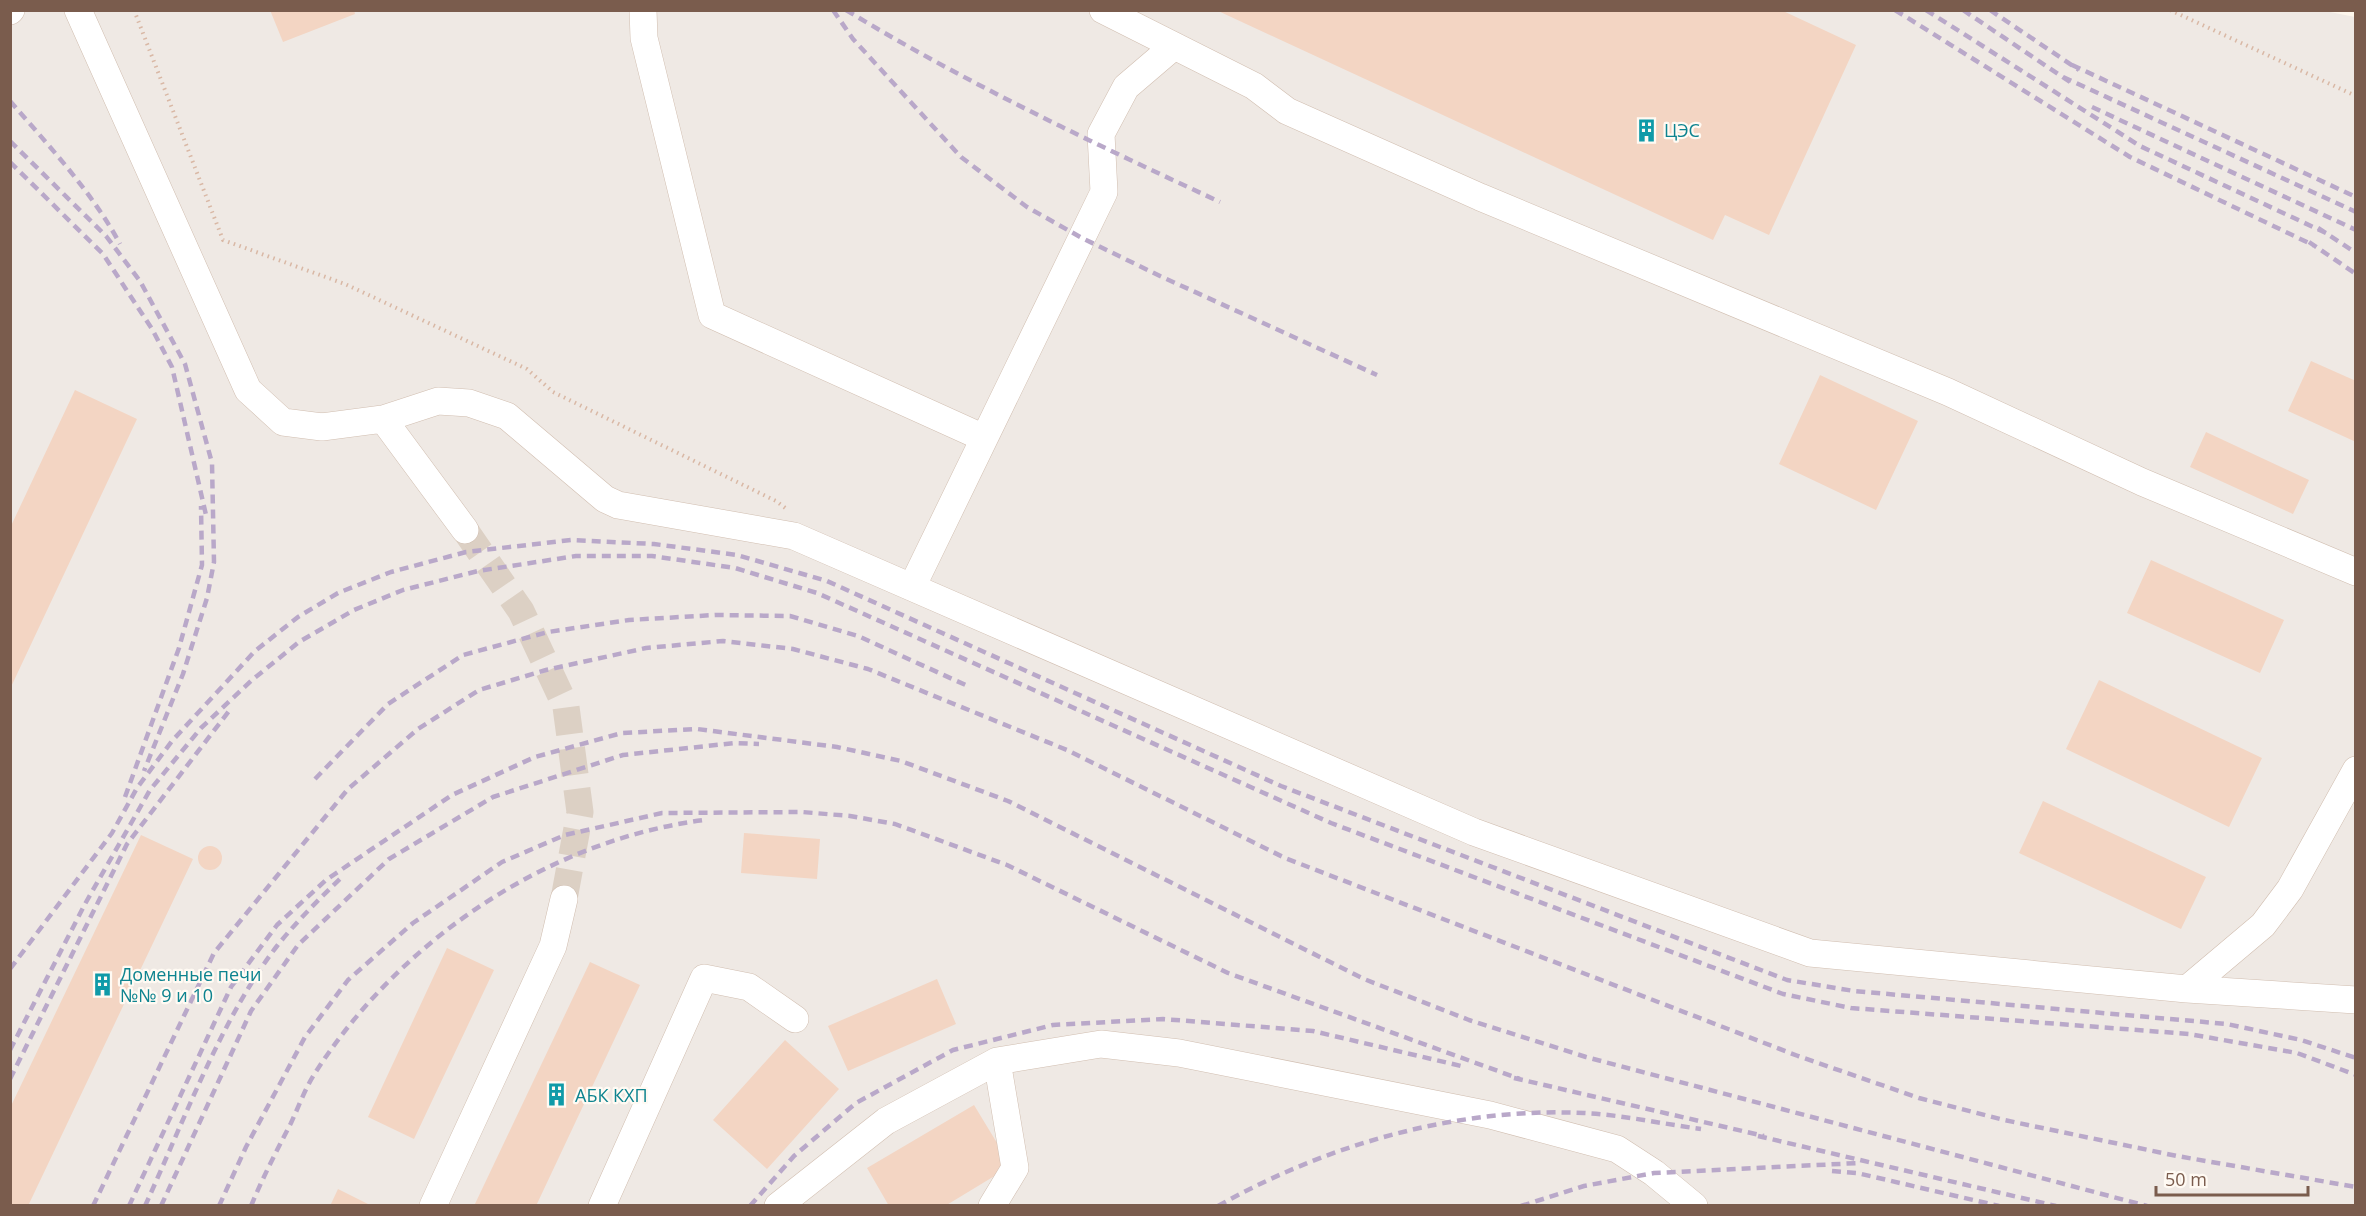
<svg xmlns="http://www.w3.org/2000/svg" width="2366" height="1216" font-family="'Open Sans',sans-serif">
<rect width="100%" height="100%" fill="#fdf6ec"/>
<path fill="#efe9e4" d="M2320,10l35,7v1188h-2344l-1,-1194z"/>
<path fill="#f3d5c3" d="M270,10h84l1,4 -72,28z
M1216,10h565l75,35 -87,190 -44,-20 -12,25z
M2311,361l45,20v61l-68,-31z
M1820,375l98,46 -42,89 -97,-46z
M75,390l62,29 -127,270v-161z
M2206,432l103,48 -16,34 -103,-47z
M2151,560l133,60 -24,53 -133,-60z
M2099,680l163,78 -33,69 -163,-78z
M2043,801l163,76 -25,52 -162,-76z
M744,833l76,6 -3,40 -76,-6z
M141,835l52,24 -165,347h-18v-98z
M198 858a12 12 0 1 1 24 0a12 12 0 1 1-24 0Z
M447,948l47,22 -80,169 -46,-22z
M590,962l50,23 -104,221h-62z
M937,979l19,45 -108,47 -20,-45z
M785,1040l54,49 -72,80 -54,-49z
M974,1105l37,61 -66,40h-56l-22,-38z
M338,1189l34,17h-42z"/>
<g fill="none" stroke-linecap="round" stroke-linejoin="round">
<path stroke="#dcd0c4" stroke-width="27" stroke-dasharray="27 14" stroke-linecap="butt" d="M465,530l56,81 45,96 14,105 -16,87"/>
<defs>
<path id="minor" d="M78,10l170,380 35,32 39,5 61,-8 55,-18 31,2 38,13 98,83 13,6 176,31 680,296 336,121 377,36 169,11
M643,10l1,28 68,277 272,123
M1103,10l151,76 33,25 193,86 468,195 194,90 214,90
M10,11l1,-1
M383,419l82,111
M912,587l192,-395 -3,-58 25,-47 48,-41
M2187,989l76,-64 27,-36 66,-119
M433,1206l120,-260 11,-47
M602,1206l102,-228 45,9 46,32
M778,1206l108,-85 111,-60 104,-17 78,9 311,62 127,34 37,24 40,33
M992,1206l23,-38 -18,-107"/>
</defs>
<use href="#minor" stroke="#d1beb0" stroke-width="28"/>
<path stroke="#d9b8a5" stroke-width="4" stroke-dasharray="1.5 4.5" stroke-linecap="butt" d="M134,10l89,230 122,44 182,85 26,23 223,109 12,9
M2170,10l186,86"/>
<use href="#minor" stroke="#fff" stroke-width="27"/>
<path stroke="#b9a8c9" stroke-width="4.5" stroke-dasharray="9 6" stroke-linecap="butt" d="M833,10l20,29 108,118 66,50 55,31 78,38 217,99
M846,10c120,73 247,133 374,192
M1895,10l235,147 185,89
M1926,10l214,136 186,87
M1963,10l107,72
M1990,10l89,60
M2072,65l284,132
M2063,77l293,135
M10,101c39,45 82,91 110,143
M2092,107l264,123
M10,141l96,95 34,45 45,83 27,99 2,99 -7,36 -24,76 -39,97
M10,162l93,92 49,75 20,38 34,148
M2318,228l38,25
M2309,242l47,32
M315,779l73,-75 75,-49 85,-23 81,-12 86,-5 75,1 68,20 112,51
M125,797l54,-149 23,-83 -1,-59
M10,969l102,-136 25,-45 35,-47 83,-90 43,-34 40,-24 53,-21 75,-20 105,-12 83,4 83,11 90,26 454,205 506,194 67,11 373,33 74,16 55,18
M10,1050l75,-146 65,-114 51,-62 51,-48 47,-38 55,-32 49,-20 75,-19 98,-15h76l83,12 82,25 514,230 452,171 68,14 338,26 108,19 59,22
M1514,1078l250,58
M10,1079l117,-235 102,-133
M1758,1136l298,70
M1832,1171l25,2 142,33
M93,1206l121,-253 134,-164 70,-60 61,-39 67,-20 100,-22 77,-7 70,8 75,20 199,81 218,108 513,198 121,42 85,22 173,36 179,31
M129,1206l102,-219 46,-62 49,-45 126,-85 83,-38 87,-24 75,-4 140,18 64,14 107,40 356,178 105,41 117,37 561,149
M145,1206c38,-83 77,-189 132,-260 20,-25 43,-48 66,-70
M161,1206l90,-195 47,-66 91,-86 104,-62 130,-42 112,-12 24,1
M219,1206l27,-59 59,-110 43,-57 65,-57 89,-61 63,-27 97,-22 140,-1 48,4 45,8 112,41 221,108 292,106
M251,1206c12,-29 26,-56 40,-83 8,-17 15,-37 26,-53 85,-131 232,-230 387,-250
M750,1206l44,-50 62,-53 97,-53 100,-25 110,-6 150,12 148,35
M1218,1206c110,-62 240,-99 366,-93 39,2 79,11 117,16
M1521,1206l63,-20 70,-13 205,-10"/>
</g>
<defs>
<symbol id="building-bare" viewBox="-9 -9 18 18"><path d="M-4-6H4V6H1V3H-1V6H-4ZM-2.5-4.3h1.7v1.8h-1.7ZM.8-4.3h1.7v1.8H.8ZM-2.5-1h1.7V.8h-1.7ZM.8-1h1.7V.8H.8Z" fill="#0f9aa8" stroke="#fffaf3" stroke-width="2.5" paint-order="stroke"/></symbol>
</defs>
<g fill-rule="evenodd">
<use href="#building-bare" x="1630" y="114" width="33" height="33"/>
<use href="#building-bare" x="86" y="968" width="33" height="33"/>
<use href="#building-bare" x="540" y="1078" width="33" height="33"/>
</g>
<g text-anchor="middle" dominant-baseline="central" stroke-width="4.5" stroke-linejoin="round" paint-order="stroke">
<g font-size="18" fill="#0d838f" stroke="#fffaf3" text-anchor="start">
<text x="1664" y="130">ЦЭС</text>
<text x="120" y="974">Доменные печи<tspan x="120" dy="21">№№ 9 и 10</tspan></text>
<text x="575" y="1095">АБК КХП</text>
</g>
</g>
<rect width="2366" height="1216" fill="none" stroke="#7a5c4d" stroke-width="24"/>
<path d="M2156 1186v9h152v-9" fill="none" stroke="#7a5c4d" stroke-width="3"/>
<text x="2165" y="1186" font-size="18" fill="#7a5c4d" stroke="#fffaf3" stroke-width="4.5" paint-order="stroke">50 m</text>
</svg>
